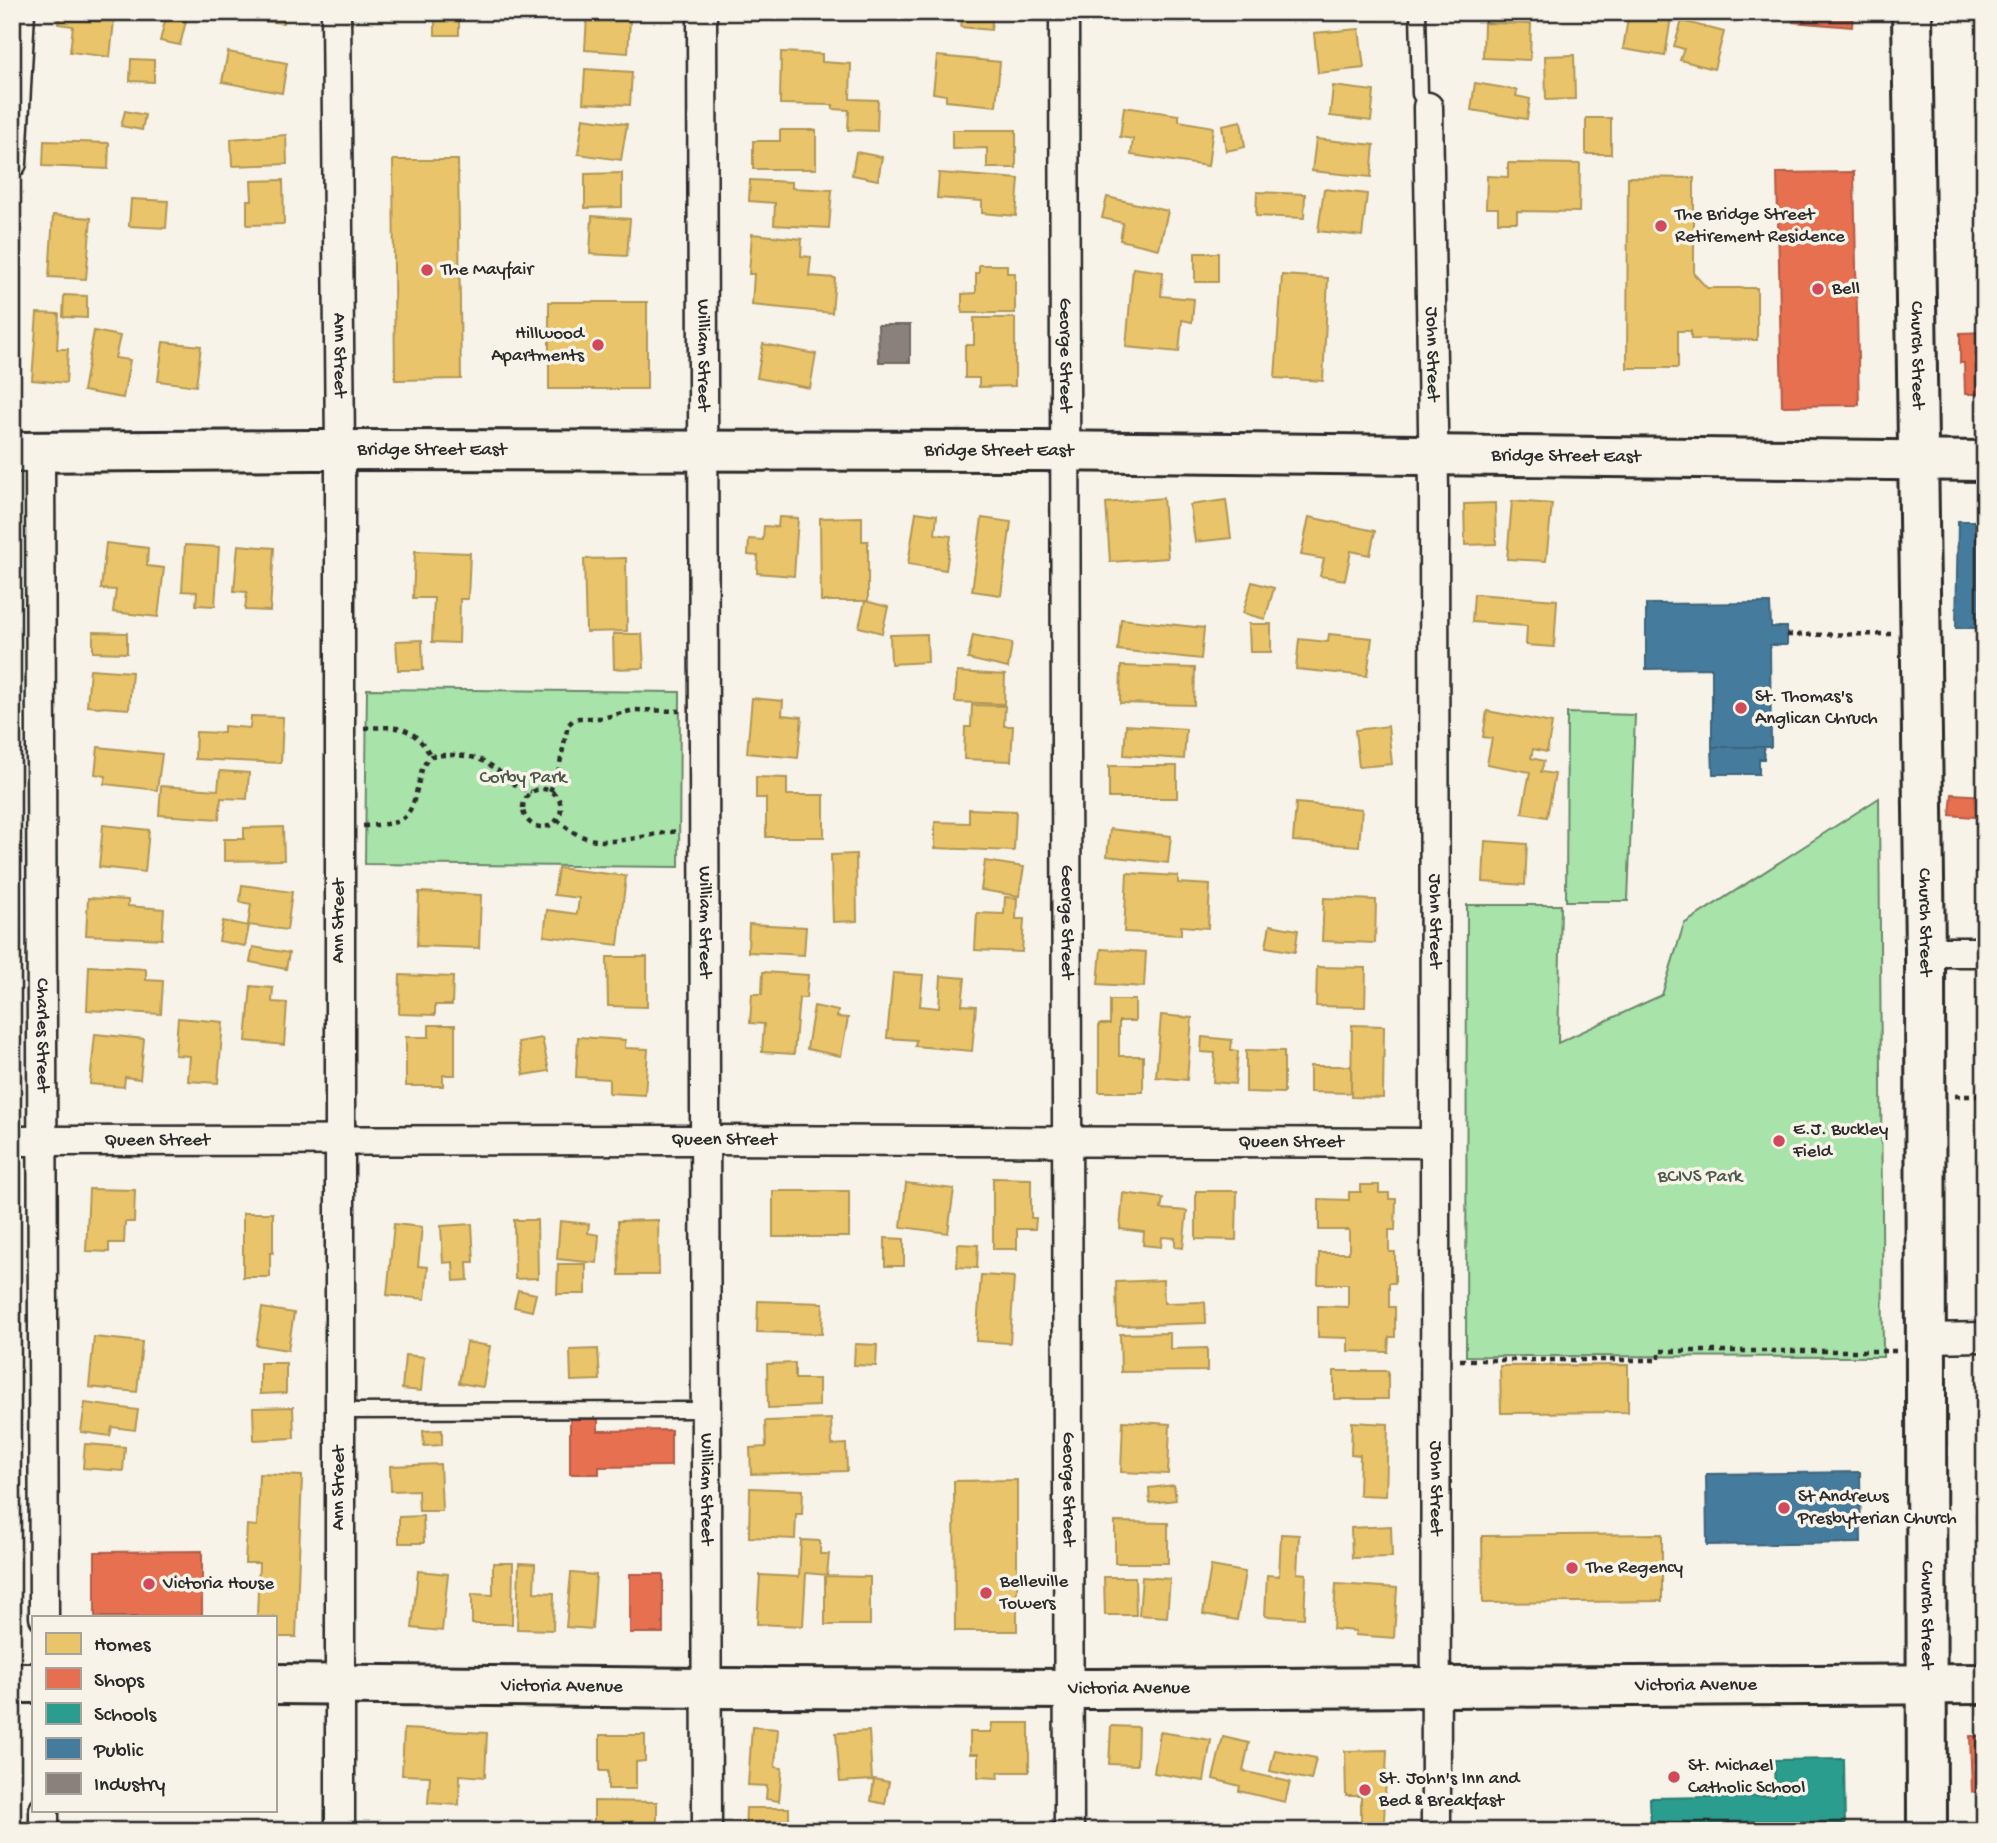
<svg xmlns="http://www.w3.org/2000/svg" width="1997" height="1843" font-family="'Gochi Hand',sans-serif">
<rect width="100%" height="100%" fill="#f7f3e8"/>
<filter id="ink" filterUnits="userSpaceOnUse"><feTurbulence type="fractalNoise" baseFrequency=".0143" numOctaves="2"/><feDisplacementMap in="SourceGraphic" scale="14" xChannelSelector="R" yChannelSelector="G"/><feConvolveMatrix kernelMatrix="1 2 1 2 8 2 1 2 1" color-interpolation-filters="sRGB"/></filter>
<g filter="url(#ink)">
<path fill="#a8e3a9" stroke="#6a876a" stroke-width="2" d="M367,689l313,3 -1,175 -314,-3z
M1567,713l68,2 -7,186h-62z
M1879,798l4,559 -417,-1 1,-451h94l-3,138 104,-48 22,-71z"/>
<path fill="#e9c46a" stroke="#b09657" stroke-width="2" d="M60,12h55l-5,45 -40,-5 3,-26 -15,-2z
M200,12h84l-1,11 -83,-8z
M379,12h42l-1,3z
M435,12h24v23h-24z
M963,12h30l-2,18 -30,-3z
M1124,12h61v10l-43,-2v-3l-18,-1z
M1311,12h66l-1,7 -65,-1z
M1629,12l42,5 -6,39 -42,-7z
M587,16l43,4 -2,33 -43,-3z
M166,17l20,4 -6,24 -20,-4z
M1682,21l42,11 -10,37 -34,-9 4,-11 -10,-3z
M1484,23l47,1 -1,36 -47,-2z
M1359,29l5,39 -46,5 -4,-40z
M228,52l59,11 -5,30 -60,-11z
M781,52l41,2v8l29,2 -1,35 28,1 -1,31 -29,-1 1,-20 -16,-1v-4l-53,-1z
M1574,55l1,44 -29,1 -1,-44z
M937,56l63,6 -4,44 -50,-5v-6l-13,-2z
M131,59l23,1v22l-24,-1z
M585,69l47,3 -2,33 -47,-2z
M1475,83l42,7 -1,6 14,3 -3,20 -56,-9z
M1333,86l41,5 -3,30 -41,-5z
M1124,107l55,8v6l34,6 -5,39 -77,-11 2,-16 -13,-2z
M125,111l20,4 -3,15 -21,-4z
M583,118l44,6 -6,36 -43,-6z
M1586,118h25v36h-25z
M1241,121l4,26 -19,4 -4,-26z
M780,130h36v39h-63v-28h27z
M952,130h64v38h-29v-20l-35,1z
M286,135l1,29 -55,2 -1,-27z
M1316,139l58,6 -3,32 -59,-6z
M44,141l65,2 -1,26 -65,-3z
M856,152l26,5 -4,23 -26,-5z
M393,160h65l3,219 -66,1z
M1508,163l72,1 -1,48 -62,-1v11h-19v-14h-12l1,-32 21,1z
M622,173v34l-37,1v-34z
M939,173l80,6 -3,37 -34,-3v-12l-45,-3z
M1628,177l66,1v96l13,14h50v52l-66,-1v-8h-13v37h-51z
M283,180l1,44 -37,1v-25h5l-1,-19z
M750,180l42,2v6l40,2 -3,38 -55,-3 1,-22 -26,-2z
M1324,189l43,5 -5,42 -44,-5z
M1257,192l48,2 -1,24 -48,-2z
M1107,197l61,14 -9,38 -39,-9 3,-17 -21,-5z
M131,199l37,2 -2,27 -37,-2z
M53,215l38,3 -5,61 -37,-2z
M592,216l38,3 -3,37 -37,-2z
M752,234l50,5 -1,17 10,1 -2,19 26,2 -3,35 -80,-8 2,-31h-5z
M1195,253h23v29h-23z
M979,265h28v8h8v40h-53v-19l14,-1v-20h3z
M1133,268l30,4 -2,24 33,3 -2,23 -10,-2 -3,32 -53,-5z
M1282,275l46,3 -5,103 -48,-3z
M64,295l23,1v22l-24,-1z
M549,302h98v87h-98z
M37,313l22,1 -2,35h11l-2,34 -34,-3z
M974,318h41v68l-36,1v-9h-14v-33h9z
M94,331l26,5 -5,22 15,2 -7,38 -40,-7z
M163,342l38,4 -5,40 -38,-5z
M763,344l53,10 -6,34 -53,-10z
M1163,498l5,60 -58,4 -4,-59z
M1226,500l5,38 -36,4 -5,-37z
M1512,501l40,3 -6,57 -39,-2z
M1495,503l1,41 -31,1 -1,-41z
M916,512l21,3 -2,19 16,2 -5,34 -38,-6z
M779,517l19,1 -4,58 -37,-3 1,-17 -10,-1 1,-16 14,1 1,-14 14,1z
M862,517v24h6v60h-47l-1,-83z
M1309,517l66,14 -5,24 -19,-4 -6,29 -25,-4 4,-17 -23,-4z
M982,518l29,4 -10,73 -29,-4z
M106,543l42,5 -1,18 17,2 -6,49 -45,-5 3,-22 -15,-1z
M185,545l34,2 -4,59 -19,-1 1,-13 -15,-1z
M238,545l36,3 -4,63 -25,-1 2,-18 -13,-1z
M415,551l55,2 -2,46h-8l-1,44 -27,-1 2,-44h-21z
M626,558l1,73 -41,1 -2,-73z
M1252,582l22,6 -9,31 -22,-6z
M1474,594l83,6 -3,47 -28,-2 1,-19 -55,-4z
M865,601l23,6 -6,26 -23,-6z
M1121,619l83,9 -3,31 -83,-9z
M1249,624h22v28h-21z
M93,632l34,1v20l-34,-1z
M613,634h29l2,34 -30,1z
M927,634l1,28 -37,2 -1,-29z
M1329,634l43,4 -5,38 -71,-7 3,-30 29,3z
M973,635l39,8 -4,25 -40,-9z
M422,640l1,30h-25l-2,-29z
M1121,666l74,2 -1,37 -74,-2z
M90,669l42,3 -3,37 -42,-3z
M957,672l48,3 -1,29 -49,-2z
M752,698l31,3 -1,14 20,2 -4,41 -51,-5z
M972,705l33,1 -1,20h9l-2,35 -47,-2 1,-32h6z
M1487,711l65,12 -5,29 -14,-3 -2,9 13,3 -3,11 14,2 -8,43 -25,-4 8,-41 -43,-8 5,-26 -9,-1z
M251,716l32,1 -2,46 -86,-4 1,-27 28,1v-7l26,2z
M1126,725l60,4 -2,30 -60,-4z
M1388,726l4,38 -33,3 -4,-37z
M98,747l64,7 -5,36 -53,-6 2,-8 -11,-2z
M1109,766h68v32h-68z
M220,771l29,2 -2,26 -26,-1 -2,21 -60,-4 2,-29 57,4z
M756,777l31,1v17h37v42h-58v-39h-10z
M1296,803l66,6 -3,37 -66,-5z
M969,809l47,2 -2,40 -79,-3v-26l34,1z
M103,825l46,5 -4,42 -46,-5z
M283,827l1,33 -60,1v-22h20v-11z
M1110,829l61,7 -3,27 -61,-7z
M1485,841l42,3 -2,41 -42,-3z
M856,854l1,67 -24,1 -2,-67z
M985,861l39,6 -5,29 -38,-6z
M558,868l68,8 -8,69 -74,-9 3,-26 30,4 2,-16 -25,-3z
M1127,873l51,3v7l32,2 -2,43 -27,-2v9l-57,-3z
M242,885l50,7 -5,38 -39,-5 3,-21 -11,-2z
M419,892l62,3 -2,53 -62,-2z
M1005,897l12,1 -1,21h8l-2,33 -47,-2 2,-37 27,1z
M88,898l40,2v6l36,3 -2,30 -76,-4z
M1324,898l52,2 -1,43 -53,-2z
M223,921l26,5 -4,20 -26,-5z
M749,924l57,3 -2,28 -56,-3z
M1270,925l28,5 -3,22 -29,-5z
M253,947l36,6 -3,16 -36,-7z
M1101,949l45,3 -2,35 -46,-3z
M607,957h40v50l-39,-1z
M89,966l57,3v11l17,1 -2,33 -74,-4z
M1317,967l49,1 -1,39 -49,-1z
M763,972l45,3 -2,23h-7l-5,56 -32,-2 2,-28 -14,-1 2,-29h10z
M893,973l30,2 -3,31 19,2 2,-32 24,2 -3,27 14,1 -4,45 -57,-5 1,-6 -29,-2z
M400,975l53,2 -1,28h-17v10l-36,-1z
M251,986l22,2 -1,14 15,1 -3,42 -38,-4z
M1110,1000h25v21h-16v35h24v36h-44v-68h11z
M814,1006l24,5 -1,6 11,1 -7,38 -34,-7z
M1161,1015l31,3 -5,62 -31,-3z
M178,1018l45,4 -5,61 -30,-2 2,-25 -15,-1z
M429,1025h26v50h-12v11h-37v-49h23z
M1352,1025l32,1 -1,72 -32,-1z
M95,1034l49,5 -4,40 -15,-2 -1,10 -34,-3z
M578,1037l47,3v8l23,1 -3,46 -36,-2v-14l-33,-2z
M1202,1037l30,3 -1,10 7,1 -3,33 -22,-2 2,-29 -14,-1z
M542,1038l7,33 -25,4 -6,-33z
M1246,1050l38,1v42l-38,-1z
M1310,1066h41v27l-41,-1z
M993,1178l38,1v39h5l-1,11h-18v20h-24z
M906,1183l48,6 -6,44 -47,-6z
M1361,1185h18v8h10v6h7l-1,31h-6v22h6v31h-6v24h6v30h-6l-1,15 -40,-1v-13l-30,-1v-31l30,1v-23h-30l1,-31h30v-23h-30v-31l30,1v-8h12z
M89,1189l46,1 -1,32h-9l-1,21h-15v9l-23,-1z
M773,1191h76v46h-76z
M1196,1191h41l-1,49 -40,-1z
M1123,1193l40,5 -2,11 26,2 -4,37 -8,-1v-9l-13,-1 -1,10 -18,-2 1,-13 -24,-3z
M243,1213h30v40h-3v24h-27z
M514,1220h23l1,58 -23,1z
M658,1220l1,55h-40l-1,-54z
M560,1221l29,3 -1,9 11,2 -2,28 -40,-4z
M394,1224l28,3 -4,39 10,1 -3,32 -38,-4z
M472,1224l2,38h-7l1,18 -14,1 -1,-19 -10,1 -2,-37z
M885,1238l19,1v27h-19z
M958,1244l20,1 -1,23 -20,-1z
M558,1264h28v30h-29z
M981,1275l33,2 -4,66 -34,-2z
M1163,1280l1,23 41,-1 1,21 -89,3 -1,-44z
M518,1290l18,4 -4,17 -18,-4z
M758,1301l65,2 -1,31 -65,-2z
M262,1308l32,5 -6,37 -32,-5z
M1170,1333v16l37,-1v23l-86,1 -1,-38z
M94,1337l48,5 -5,50 -48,-5z
M466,1342l24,4 -7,41 -24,-4z
M855,1344l22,1 -1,21 -22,-1z
M598,1349l2,31 -29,1 -1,-31z
M405,1355l19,2 -3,34 -19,-2z
M260,1363h26v30l-26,1z
M795,1363v16h24v27l-51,2 -1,-44z
M1628,1365v47l-127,1 -1,-47z
M1334,1371h54v28h-54z
M1978,1384h7v30h-7z
M85,1403l53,7 -3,20 -23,-3 -2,9 -29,-4z
M293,1407l1,31 -40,2 -1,-32z
M831,1419l1,26 14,-1 1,27 -96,3 -1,-26 16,-1 -1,-26z
M1123,1421l47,3 -2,50 -47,-2z
M1352,1422l36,2 -2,72 -27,-1 1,-40 -9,-1z
M442,1430v15l-18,1 -1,-15z
M1979,1432h6v32h-6z
M85,1444l40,3 -2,24 -40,-3z
M440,1464l2,47h-23l-1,-21 -27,1 -1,-25z
M259,1474l43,2 -6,161h-21v-20h-18l2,-54h-14l2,-38 10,1z
M1017,1480v151h-62l-1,-150z
M1174,1485l2,15 -26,3 -1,-15z
M750,1488l53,2 -1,24h-6l-1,25 -46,-2z
M1983,1501h2v46l-2,-20 -7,-4v-9l7,-5z
M423,1516l1,27h-25v-26z
M1115,1522l53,1v40h-53z
M1391,1526l1,31 -40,1 -1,-30z
M1281,1534l18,1 -2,38 9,1 -2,44 -39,-2 2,-41 12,1z
M1662,1534v67l-179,2 -1,-67z
M801,1540l19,1v13h9l-2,21 -21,-2 -3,53 -46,-2 3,-49 39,2z
M493,1563h20l-1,61h-40v-30l21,1z
M519,1563l16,1 -1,28 20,1 -1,37 -36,-1z
M1211,1566l34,6 -8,48 -34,-6z
M418,1571l30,3 -6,57 -30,-3z
M571,1573l25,2 -4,54 -26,-2z
M825,1576l45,1v48h-45z
M1104,1577h31l1,38h-31z
M1142,1577l28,2 -3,38 -28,-2z
M1336,1584l61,4 -3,50 -39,-3 1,-4 -23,-2z
M992,1723h37v49h-31v6l-20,-1v-23h-8v-22h21z
M1111,1726l27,1 -1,38 -28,-1z
M752,1727l26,2 -3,38 7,1 -3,33 -13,-2 1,-13 -19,-1z
M404,1729l83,4 -2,44 -25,-2 -1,30 -31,-2 2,-27 -28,-1z
M869,1731l3,49 -32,2 -4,-49z
M1160,1732l51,8 -7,41 -50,-8z
M600,1735h45v26l-9,1v27h-28v-18h-8z
M1223,1737l26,6 -6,28 47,11 -5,20 -46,-11 1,-5 -27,-7z
M1275,1750l41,8 -5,22 -41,-9z
M1387,1750l-3,72h-23v-26h-15l-1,-45z
M874,1779l15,3 -4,22 -14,-3z
M594,1801l63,1v29h-63z
M746,1808h43v23h-44z"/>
<path fill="#e76f51" stroke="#af5b46" stroke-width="2" d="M1794,12h59l-1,15 -59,-5z
M1854,172l5,233 -77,1 -5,-233z
M1985,332v62h-20l-1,-31h-4v-30z
M1952,794l33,2v22l-35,-3z
M570,1419h28v12l73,-1v36l-72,1v7h-29z
M202,1551v66h-107v-65z
M630,1574h33v59h-33z
M1970,1736h15v56h-13z"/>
<path fill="#2a9d8f" stroke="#2a7b71" stroke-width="2" d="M1844,1759l1,72h-194l-1,-33 125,-2 -1,-36z"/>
<path fill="#457b9d" stroke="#3d637b" stroke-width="2" d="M1958,521h27v107h-29z
M1770,603l1,24h16v18h-17l1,102h-59v-79l-66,1v-65z
M1712,747h52v12h-5v15h-46z
M1860,1472l1,71 -154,2 -1,-71z"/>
<path fill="#8a817c" stroke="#6e6764" stroke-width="2" d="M878,325h32v37h-31z"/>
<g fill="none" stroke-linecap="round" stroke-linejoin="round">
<defs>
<path id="lane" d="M1418,12l2,82 8,13
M339,1411l367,-1"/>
<g id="street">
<path id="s1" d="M336,12l4,438v1381"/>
<path id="s2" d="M702,12l5,1819"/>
<path id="s3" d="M1064,12l5,1819"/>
<path id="s4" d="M1428,107l6,384 2,1340"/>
<path d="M12,163l8,-151"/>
<path id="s5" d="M40,452l4,1165"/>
<path d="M1925,952h60"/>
<path id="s6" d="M12,1141l693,-1 730,3"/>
<path d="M1925,1338l60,-1"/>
<path d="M44,1810v21"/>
</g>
<g id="secondary">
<path id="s7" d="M1912,12l13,940 2,879"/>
<path id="s8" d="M12,452l301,-2 727,1 945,10"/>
<path d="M12,1683h21"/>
<path id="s9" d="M275,1684l431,4 386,1 893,-5"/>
</g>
</defs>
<use href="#lane" stroke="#2b2b2b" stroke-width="19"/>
<use href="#street" stroke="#2b2b2b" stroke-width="33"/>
<use href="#secondary" stroke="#2b2b2b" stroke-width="44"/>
<path stroke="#2b2b2b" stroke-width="4.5" stroke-dasharray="5 5" stroke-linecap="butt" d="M1787,635l104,-1
M364,728c33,-1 47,-5 67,28
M523 808a19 19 0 1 1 38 0a19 19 0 1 1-38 0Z
M550,791l8,-18 10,-48 5,-5 6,-2h23l32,-8 46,1
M557,819c36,38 78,16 122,12
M363,826c42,-3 46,-2 56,-45 2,-9 4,-18 12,-25 16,-2 39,-2 54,6 19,10 23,23 46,30
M1955,1096h30
M1460,1360h199v-9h237"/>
<use href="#lane" stroke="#f7f3e8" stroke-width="14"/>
<use href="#street" stroke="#f7f3e8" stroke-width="28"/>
<use href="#secondary" stroke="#f7f3e8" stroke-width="38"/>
</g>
</g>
<g fill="#d1495b" stroke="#f7f3e8" stroke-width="2.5">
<circle cx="1661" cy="226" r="7"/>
<circle cx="427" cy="270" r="7"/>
<circle cx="1818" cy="289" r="7"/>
<circle cx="598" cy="345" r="7"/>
<circle cx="1741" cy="708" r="7"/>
<circle cx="1779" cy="1141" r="7"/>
<circle cx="1784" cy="1508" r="7"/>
<circle cx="1572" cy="1568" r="7"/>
<circle cx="149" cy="1584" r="7"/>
<circle cx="986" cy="1593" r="7"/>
<circle cx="1674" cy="1777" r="7"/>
<circle cx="1365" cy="1790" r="7"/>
</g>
<g text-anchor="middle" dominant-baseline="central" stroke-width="7" stroke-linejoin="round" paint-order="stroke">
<g font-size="19" fill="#2b2b2b" stroke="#f7f3e8" text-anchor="start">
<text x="1675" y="215">The Bridge Street<tspan x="1675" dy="22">Retirement Residence</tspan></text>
<text x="441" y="270">The Mayfair</text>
<text x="1832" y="289">Bell</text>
<text x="584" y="334" text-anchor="end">Hillwood<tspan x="584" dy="22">Apartments</tspan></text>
<text x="1755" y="697">St. Thomas's<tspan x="1755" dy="22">Anglican Chruch</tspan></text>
<text x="1793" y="1130">E.J. Buckley<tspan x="1793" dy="22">Field</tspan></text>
<text x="1798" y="1497">St Andrews<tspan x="1798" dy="22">Presbyterian Church</tspan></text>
<text x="1586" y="1568">The Regency</text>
<text x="1000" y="1582">Belleville<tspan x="1000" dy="22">Towers</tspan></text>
<text x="163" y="1584">Victoria House</text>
<text x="1688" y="1766">St. Michael<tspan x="1688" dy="22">Catholic School</tspan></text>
<text x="1379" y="1779">St. John's Inn and<tspan x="1379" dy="22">Bed &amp; Breakfast</tspan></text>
</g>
<g font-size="19" fill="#2b2b2b" stroke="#f7f3e8">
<text stroke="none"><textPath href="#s4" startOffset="247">John Street</textPath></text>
<text stroke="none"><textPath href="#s1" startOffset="343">Ann Street</textPath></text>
<text stroke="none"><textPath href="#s2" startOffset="343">William Street</textPath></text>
<text stroke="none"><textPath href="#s3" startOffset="343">George Street</textPath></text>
<text stroke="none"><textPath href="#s7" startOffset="343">Church Street</textPath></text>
<text stroke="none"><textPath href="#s8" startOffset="420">Bridge Street East</textPath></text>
<text stroke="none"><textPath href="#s8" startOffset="987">Bridge Street East</textPath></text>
<text stroke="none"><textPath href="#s8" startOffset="1554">Bridge Street East</textPath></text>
<text stroke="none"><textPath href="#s4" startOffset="814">John Street</textPath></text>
<text transform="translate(339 921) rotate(-90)">Ann Street</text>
<text stroke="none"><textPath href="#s3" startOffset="910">George Street</textPath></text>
<text stroke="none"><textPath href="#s7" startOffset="910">Church Street</textPath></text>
<text stroke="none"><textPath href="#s2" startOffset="910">William Street</textPath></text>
<text stroke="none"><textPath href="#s5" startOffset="583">Charles Street</textPath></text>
<text stroke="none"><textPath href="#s6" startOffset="712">Queen Street</textPath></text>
<text stroke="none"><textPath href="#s6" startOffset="145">Queen Street</textPath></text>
<text stroke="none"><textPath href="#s6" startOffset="1279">Queen Street</textPath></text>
<text stroke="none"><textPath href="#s4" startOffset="1381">John Street</textPath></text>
<text transform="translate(339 1488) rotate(-90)">Ann Street</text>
<text stroke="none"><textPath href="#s3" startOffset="1477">George Street</textPath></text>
<text stroke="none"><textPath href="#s2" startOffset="1477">William Street</textPath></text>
<text stroke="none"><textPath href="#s7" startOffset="1603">Church Street</textPath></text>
<text stroke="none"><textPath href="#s9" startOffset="1421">Victoria Avenue</textPath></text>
<text stroke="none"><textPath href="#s9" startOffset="287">Victoria Avenue</textPath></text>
<text stroke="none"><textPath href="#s9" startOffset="854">Victoria Avenue</textPath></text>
</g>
<g font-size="19" fill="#4a594a" stroke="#f7f3e8">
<text x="523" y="778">Corby Park</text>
<text x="1700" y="1177">BCIVS Park</text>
</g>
</g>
<rect width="1997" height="1843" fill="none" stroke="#f7f3e8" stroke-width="42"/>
<rect x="21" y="21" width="1955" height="1801" fill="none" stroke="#2b2b2b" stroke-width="2.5" filter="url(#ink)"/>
<rect x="32" y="1616" width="245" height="196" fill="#f7f3e8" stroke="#a5a39c" stroke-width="2"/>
<rect x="46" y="1633" width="35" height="21" fill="#e9c46a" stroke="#a5a39c" stroke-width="2"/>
<text x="94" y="1650" font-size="21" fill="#2b2b2b">Homes</text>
<rect x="46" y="1668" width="35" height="21" fill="#e76f51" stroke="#a5a39c" stroke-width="2"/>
<text x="94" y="1686" font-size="21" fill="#2b2b2b">Shops</text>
<rect x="46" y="1703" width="35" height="21" fill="#2a9d8f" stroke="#a5a39c" stroke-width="2"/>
<text x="94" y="1720" font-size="21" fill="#2b2b2b">Schools</text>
<rect x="46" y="1738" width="35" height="21" fill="#457b9d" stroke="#a5a39c" stroke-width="2"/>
<text x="94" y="1756" font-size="21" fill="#2b2b2b">Public</text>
<rect x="46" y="1773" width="35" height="21" fill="#8a817c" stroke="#a5a39c" stroke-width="2"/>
<text x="94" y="1790" font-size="21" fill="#2b2b2b">Industry</text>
</svg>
